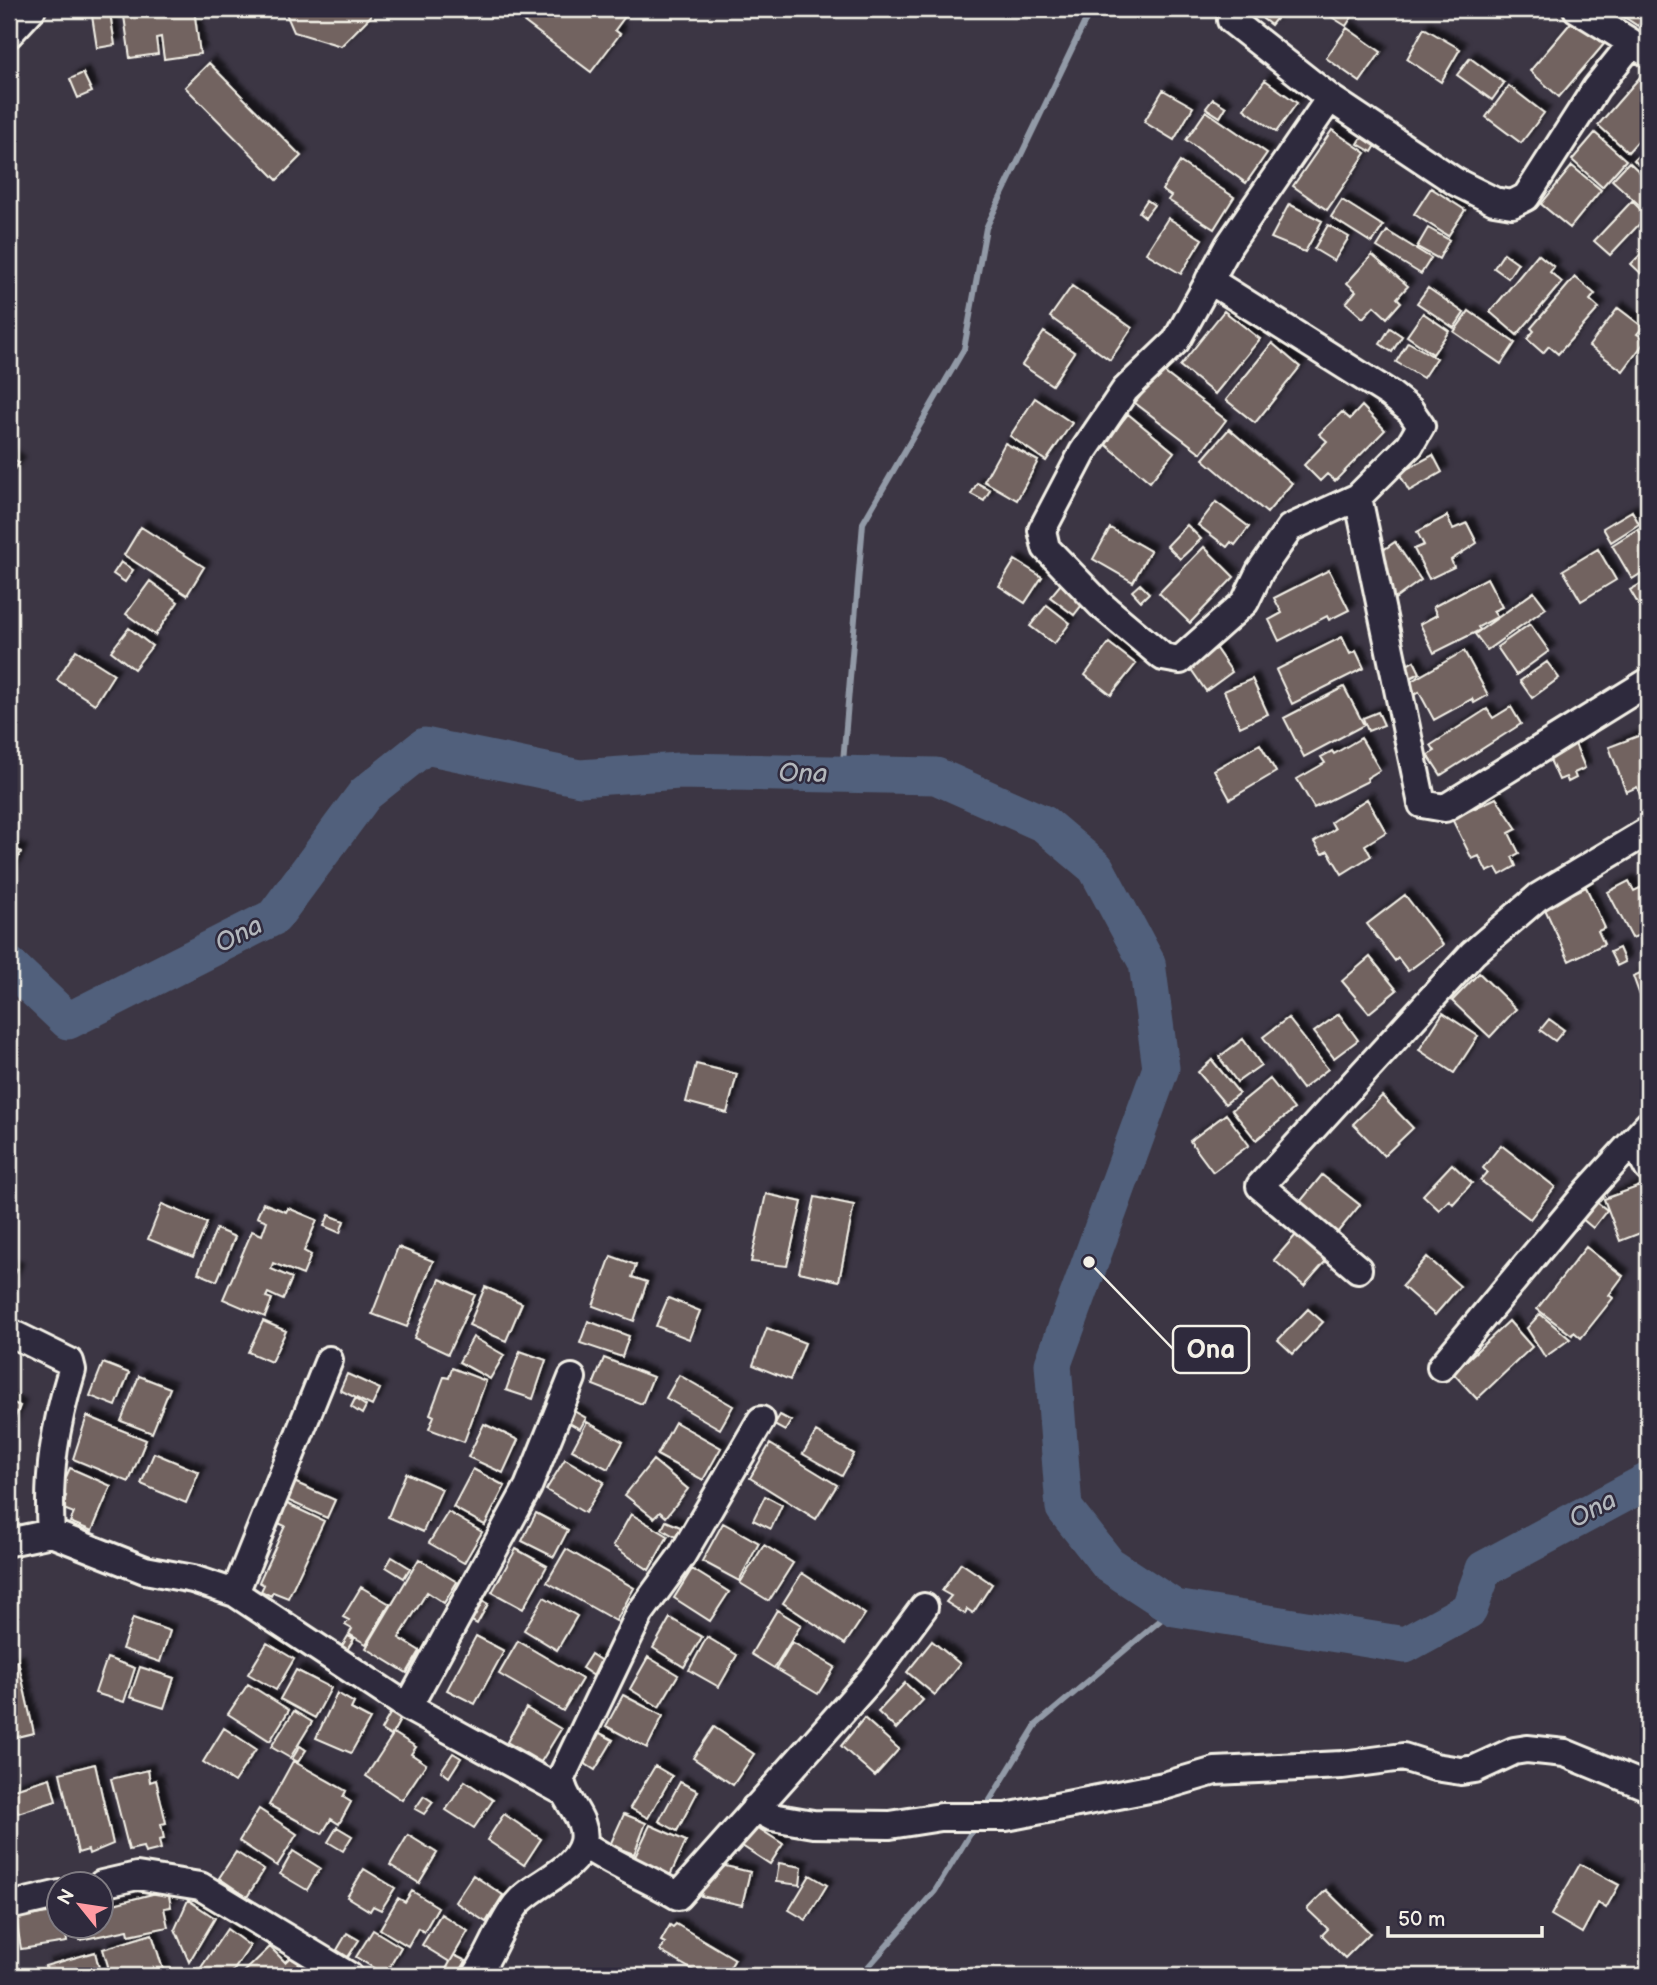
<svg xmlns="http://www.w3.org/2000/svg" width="1657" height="1985" font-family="'Balsamiq Sans',sans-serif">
<defs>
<filter id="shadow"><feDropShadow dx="6" dy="-6" stdDeviation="2" flood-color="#0009"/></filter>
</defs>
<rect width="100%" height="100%" fill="#3c3644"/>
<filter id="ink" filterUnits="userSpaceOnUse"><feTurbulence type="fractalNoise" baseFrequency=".0143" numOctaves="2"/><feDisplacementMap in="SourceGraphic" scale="14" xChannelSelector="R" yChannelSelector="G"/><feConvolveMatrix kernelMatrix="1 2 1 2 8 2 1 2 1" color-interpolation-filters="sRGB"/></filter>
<g filter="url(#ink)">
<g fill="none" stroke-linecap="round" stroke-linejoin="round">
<path stroke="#929aa7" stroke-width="6" d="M842,774l21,-251 101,-174 22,-121 105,-219
M984,1810l52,-85 139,-117
M860,1976l75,-85 40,-65"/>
<path stroke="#51607b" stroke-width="37" d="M9,965l59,56 206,-104 91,-123 60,-48 155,32 99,-7 257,5 108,48 52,44 51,95 14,105 -108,296 11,144 44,56 67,44 230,37 64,-35 15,-41 164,-88"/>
</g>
<path fill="#726460" stroke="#f4f1e8" stroke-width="2" filter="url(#shadow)" d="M123,9h71l6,45 -36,5 -3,-22 -5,1 2,16 -28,4z
M284,9h85l2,7 -30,30 -47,-14z
M507,9h118l4,2 -14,19 5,4 -29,38z
M1250,9h34l-13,16z
M1319,9h38l-11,17z
M1612,9h36v2l-10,15z
M110,13l5,32 -18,3 -5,-32z
M1574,19l30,25 -45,53 -29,-26z
M1347,28l34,24 -21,30 -34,-24z
M1424,28l36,21 -19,33 -34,-23z
M1470,58l34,25 -12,17 -35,-25z
M209,63l92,93 -24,24 -92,-93z
M1648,68v62l-20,22 -30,-27z
M83,73l9,19 -14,6 -8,-19z
M1265,80l32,23 -21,29 -32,-23z
M1509,86l35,27 -23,30 -35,-26z
M1163,90l30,17 -19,33 -30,-18z
M1213,99l13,8 -6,10 -14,-9z
M1206,111l61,42 -21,30 -60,-43z
M1367,129l14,8 -9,15 -14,-8z
M1332,130l34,23 -39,57 -34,-24z
M1595,133l31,27 -24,27 -30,-27z
M1648,146v29l-14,-15z
M1180,162l54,35 -20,32 -46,-29 3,-4 -9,-6z
M1629,162l19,18v33l-36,-33z
M1572,166l29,24 -31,38 -29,-24z
M1431,188l34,22 -17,26 -34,-22z
M1147,200l7,5 -9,12 -6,-5z
M1342,200l41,26 -11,17 -41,-26z
M1632,201l15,15 -37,39 -16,-14z
M1289,204l33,17 -17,31 -34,-14z
M1168,218l34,21 -21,35 -35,-21z
M1328,225l21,12 -15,24 -20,-12z
M1428,228l21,12 -10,19 -22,-12z
M1387,231l44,27 -10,16 -44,-27z
M1648,247v33l-17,-16z
M1504,253l14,10 -10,15 -14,-10z
M1538,254l16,13 -4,5 12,10 -45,53 -27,-23z
M1372,255l36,31 -11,12 4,4 -14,16 -13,-12 -11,12 -17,-15 10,-12 -9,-8z
M1575,277l20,17 -5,6 9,8 -41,46 -9,-8 -6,7 -16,-14 7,-8 -3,-3z
M1072,286l60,42 -22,32 -60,-43z
M1428,288l36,25 -10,15 -37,-25z
M1618,308l25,19 -6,7 9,6 -23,31 -34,-25z
M1224,311l36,28 -45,55 -35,-28z
M1469,311l46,32 -14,21 -47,-32z
M1423,313l26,18 -16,23 -26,-18z
M1390,328l12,8 -10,16 -12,-8z
M1044,332l30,20 -22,33 -30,-20z
M1408,342l28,16 -13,20 -27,-16z
M1272,343l28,24 -45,56 -29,-23z
M1161,370l65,50 -25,33 -66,-50z
M1035,398l37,25 -26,38 -36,-25z
M1362,406l23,24 -50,51 -8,-7 -7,7 -16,-16 23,-24 -8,-7 23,-22 8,7z
M1128,414l46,38 -24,30 -46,-39z
M1229,429l63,54 -25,30 -64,-54z
M1005,443l33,18 -21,39 -33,-19z
M9,455l10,8 -10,13z
M1433,455l9,17 -33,19 -10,-18z
M977,483l13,7 -6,11 -13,-7z
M1216,502l33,25 -14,18 -4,-3 -4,5 -29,-22z
M1632,511l7,13 -28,18 -8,-14z
M1447,516l6,13 14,-6 10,20 -26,17 3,7 -25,12 -15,-30 10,-4 -7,-13z
M1187,525l14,14 -21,20 -13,-13z
M141,527l63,40 -17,28 -63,-40z
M1110,528l40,23 -17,31 -40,-23z
M1638,529l10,18v22l-16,10 -20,-34z
M1395,542l26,38 -29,21 -13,-48z
M1204,547l30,30 -44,46 -31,-30z
M1598,549l18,31 -35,21 -18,-31z
M1015,560l27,17 -17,26 -26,-17z
M121,562l12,8 -8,12 -12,-8z
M1329,570l20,40 -20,10 -2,-4 -48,25 -10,-21 13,-7 -8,-15z
M1487,578l15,29 -9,4 4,6 -19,10 2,3 -46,23 -14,-29 17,-9 -4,-8z
M1065,579l23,18 -14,18 -24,-18z
M1648,580v22l-8,5 -10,-17z
M150,581l28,21 -23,33 -29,-21z
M1140,584l9,9 -8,8 -9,-10z
M1534,592l12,16 -59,42 -12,-16z
M1047,605l23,18 -16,21 -24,-18z
M1530,624l19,27 -33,24 -19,-28z
M129,628l23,18 -18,23 -23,-18z
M1342,637l8,17 6,-3 8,17 -72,36 -16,-34z
M1109,643l27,21 -25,31 -26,-20z
M1214,646l18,26 -26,19 -18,-26z
M76,650l38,24 -19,30 -38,-24z
M1464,651l24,44 -14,8 -2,-4 -38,21 -15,-28 -5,3 -6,-12z
M1414,661l6,12 -10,5 -6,-11z
M1547,662l12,16 -27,20 -12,-17z
M1252,679l16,35 -28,13 -16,-36z
M1344,687l20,38 -60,32 -20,-39z
M1511,707l10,17 -80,51 -13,-20 7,-4 -4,-6 56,-36 6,9z
M1378,712l6,13 -16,6 -5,-13z
M1646,733l2,59 -8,3 -3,-8 -11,5 -17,-45z
M1361,738l19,32 -13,8 1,3 -54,27 -17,-29 28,-16 -4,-6 11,-6 2,3z
M1573,739l12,29 -11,5 2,5 -8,4 -2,-5 -7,3 -13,-29z
M1260,744l16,28 -46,27 -16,-29z
M1496,798l21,31 -8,4 10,20 -7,4 4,9 -16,9 -4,-7 -9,4 -8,-16 -7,3 -20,-40z
M1367,799l19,33 -21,13 6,11 -29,18 -14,-23 -6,3 -8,-12 21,-13 -4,-7z
M9,846l12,6 -12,25z
M1629,881l5,10 12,-6 2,4v43l-16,6 -24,-46z
M1586,887l19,41 -7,3 6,13 -35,17 -25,-54z
M1405,895l38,50 -35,26 -10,-13 -3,3 -28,-37z
M1619,948l6,14 -8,4 -7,-14z
M1370,957l27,33 -28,23 -27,-32z
M1648,970v32l-5,2 -10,-28z
M1479,973l37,36 -26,28 -38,-36z
M1443,1013l35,23 -24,37 -35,-23z
M1339,1014l19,26 -24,18 -20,-26z
M1288,1018l40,51 -26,20 -39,-52z
M1549,1019l15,11 -9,11 -15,-11z
M1243,1039l18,26 -24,17 -18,-25z
M1212,1060l27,33 -14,11 -27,-32z
M696,1064l41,10 -10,39 -41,-11z
M1270,1079l24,30 -38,31 -24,-30z
M1382,1096l31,32 -29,28 -31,-32z
M1226,1114l23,31 -36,27 -23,-31z
M1501,1145l54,42 -25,32 -50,-39 7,-8 -4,-4z
M1452,1164l20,19 -19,21 -4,-4 -10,10 -16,-15z
M1322,1175l38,30 -28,34 -37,-31z
M1640,1186l8,23v21l-28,11 -16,-42z
M766,1194l36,8 -15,64 -36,-4z
M815,1197l39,8 -15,76 -40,-9z
M1594,1200l13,10 -14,18 -12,-10z
M263,1203l23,9 2,-4 29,12 -13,31 7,4 -8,20 -30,-12 -2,6 21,9 -9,22 -15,-7 -2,4 6,2 -7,18 -42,-18 29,-68 10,4 5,-14 -10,-4z
M162,1204l45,19 -14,34 -45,-18z
M329,1215l15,6 -4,12 -16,-7z
M1302,1228l30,26 -28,32 -30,-26z
M216,1229l19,8 -18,44 -19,-8z
M398,1247l35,14 -26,66 -35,-13z
M1586,1247l37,29 -14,19 4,3 -32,40 -7,-6 -2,3 -35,-26z
M611,1256l25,9 -4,12 15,5 -13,39 -41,-15z
M1427,1257l33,29 -25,29 -33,-29z
M9,1266l8,3 -8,18z
M440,1279l35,16 -27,59 -34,-16z
M485,1287l37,16 -16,38 -37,-16z
M668,1298l32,13 -11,28 -33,-13z
M1308,1309l15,13 -30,32 -15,-14z
M1540,1314l30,25 -25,18 -18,-29z
M263,1321l23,10 -15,31 -23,-10z
M588,1321l41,15 -7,21 -42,-14z
M1509,1321l23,26 -55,52 -24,-26z
M767,1328l38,15 -15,37 -37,-15z
M473,1337l31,18 -14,24 -31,-17z
M520,1351l26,9 -13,39 -27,-9z
M604,1358l49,19 -11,27 -49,-19z
M103,1363l26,10 -13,33 -26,-10z
M452,1368l34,13 -22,61 -35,-13 5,-13 -4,-2 14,-37 5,1z
M347,1374l33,15 -8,17 -32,-16z
M679,1375l54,31 -13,23 -54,-31z
M139,1376l31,12 -18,45 -31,-12z
M355,1399l11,7 -4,8 -11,-7z
M9,1401l11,5 -11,25z
M572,1410l14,8 -6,11 -14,-8z
M780,1415l11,6 -6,10 -11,-6z
M87,1416l59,24 -17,42 -56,-23z
M587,1422l36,20 -15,27 -36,-19z
M675,1422l46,26 -18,32 -46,-25z
M484,1424l34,16 -15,33 -35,-16z
M816,1432l38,22 -12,22 -39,-22z
M770,1444l67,41 -21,34 -66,-41z
M154,1453l45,19 -13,31 -45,-19z
M565,1459l39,23 -19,31 -39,-23z
M653,1460l35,29 -22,28 -6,-5 -6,6 -29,-23z
M70,1468l41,18 -19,45 -22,-9 4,-9 -13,-5 5,-12 -7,-3z
M473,1469l32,17 -20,39 -32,-18z
M406,1473l36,16 -19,43 -35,-15z
M294,1482l41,18 -8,18 -40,-18z
M765,1496l17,9 -11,24 -18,-9z
M283,1502l41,19 -36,77 -15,-6 -2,4 -10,-5 3,-6 -5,-3 26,-56 -11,-5z
M448,1512l34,20 -18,31 -35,-20z
M536,1513l32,17 -14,27 -32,-16z
M631,1514l37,22 -19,34 -36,-24z
M666,1521l19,8 -6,10 -17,-10z
M723,1523l36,20 -20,38 -37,-20z
M764,1545l29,18 -24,38 -29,-18z
M516,1549l31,17 -24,43 -31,-17z
M566,1549l68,39 -18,33 -69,-39z
M392,1557l18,11 -6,10 -18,-11z
M419,1559l38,23 -13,21 -17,-11 -28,46 21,13 -13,22 -41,-25z
M961,1563l31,21 -19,29 -6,-4 -2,5 -19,-12 5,-6 -9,-5z
M692,1569l37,23 -19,29 -36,-23z
M802,1573l63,41 -20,30 -62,-41z
M361,1587l29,17 -24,40 -17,-10 3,-5 -7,-4 4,-5 -6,-3z
M544,1597l33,19 -20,34 -33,-20z
M476,1598l12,6 -11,20 -11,-6z
M777,1610l24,15 -27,43 -23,-14z
M133,1618l37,13 -10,31 -38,-13z
M670,1618l32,19 -18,30 -31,-19z
M348,1636l6,3 -7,11 -5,-4z
M476,1636l28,15 -29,53 -28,-14z
M707,1637l30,18 -18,32 -30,-17z
M518,1641l64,38 -19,32 -64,-37z
M932,1641l28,23 -25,31 -28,-23z
M792,1642l43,25 -17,27 -42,-25z
M267,1643l27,16 -18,31 -28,-16z
M591,1654l15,10 -9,14 -15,-10z
M648,1657l30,18 -19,32 -29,-18z
M107,1658l28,10 -11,34 -29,-9z
M18,1661l16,72 -25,6v-76z
M140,1667l34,11 -10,30 -34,-11z
M296,1670l35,18 -16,30 -35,-19z
M905,1683l18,17 -27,29 -18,-17z
M248,1684l41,26 -19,31 -42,-27z
M337,1693l17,10 -3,6 19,10 -19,34 -35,-15z
M623,1695l40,21 -16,32 -41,-22z
M526,1708l35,21 -20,33 -34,-20z
M294,1711l18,11 -22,36 -19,-11z
M391,1712l10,6 -10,18 -10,-6z
M864,1718l35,31 -24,27 -34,-30z
M714,1727l40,27 -21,31 -40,-27z
M224,1728l32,21 -22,33 -31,-20z
M596,1731l17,9 -18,30 -16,-10z
M394,1733l22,14 -5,7 15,10 -24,36 -36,-24z
M300,1746l6,4 -8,12 -6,-3z
M453,1753l8,5 -12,19 -8,-6z
M293,1761l53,30 -3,6 8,5 -12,22 -8,-5 -9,15 -53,-29z
M95,1764l18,80 -24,10 -1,-4 -10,3 -18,-80z
M655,1766l17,10 -24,42 -18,-10z
M148,1770l2,12 6,-2 10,43 -5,1 3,15 -5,1 2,9 -16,4 -2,-6 -14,3 -18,-71z
M50,1778l6,23 -38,12 -7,-23z
M465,1781l28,19 -19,28 -28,-18z
M680,1782l18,9 -21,40 -18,-10z
M424,1796l9,6 -9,12 -9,-5z
M259,1809l38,25 -20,32 -38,-25z
M504,1814l37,25 -17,26 -37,-25z
M624,1814l22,9 -12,31 -24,-9z
M752,1824l31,20 -13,20 -31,-20z
M650,1825l36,16 -16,35 -36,-17z
M337,1827l15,9 -9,15 -15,-9z
M408,1835l29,18 -18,30 -29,-18z
M293,1851l27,17 -13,22 -27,-16z
M236,1852l28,18 -17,27 -28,-19z
M709,1862l41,10 -8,33 -41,-9z
M779,1863l23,4 -2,18 -24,-3z
M1580,1864l39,21 -13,23 -8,-5 -16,30 -31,-18z
M364,1869l31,19 -14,22 -8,-4 -3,5 -23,-14z
M473,1875l30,20 -17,27 -31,-20z
M810,1875l17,10 -21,35 -17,-10z
M168,1890l3,17 -7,1 4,19 -39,8 -1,-5 -48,10 -3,-14h25v-19z
M1326,1890l44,43 -25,25 -23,-23 6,-6 -21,-20z
M412,1891l26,16 -14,25 -6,-4 -10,18 -28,-17 18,-31 7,4z
M188,1900l27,18 -26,44 -14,-33z
M60,1911v15h5l2,16 -46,7 -5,-31z
M441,1914l27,17 -18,31 -28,-17z
M676,1924l59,35 -10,17h-22l-43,-25 5,-8 -4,-2 9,-16 3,2z
M227,1929l23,17 -20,30h-26l-6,-4z
M373,1930l28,17 -16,28 -29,-18z
M347,1933l12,7 -11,17 -11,-7z
M152,1934l13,42h-54l-8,-27z
M270,1947l15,15 10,-9 10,10 -14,13h-51z
M95,1952l6,24h-54l-2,-10z
M454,1955l12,6 -8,14 -12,-6z"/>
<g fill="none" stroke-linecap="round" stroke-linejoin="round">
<defs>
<path id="minor" d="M1577,9l55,34
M1231,20l99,78 126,84 38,19 18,3 14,-7 70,-109 36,-45 16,10
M9,34l23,-25
M1209,280l181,114 20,16 11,16 -11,19 -52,52 -68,31 -30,43 -15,31 -65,58 -17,-3 -63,-53 -54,-56 -4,-18 41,-78 42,-62 51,-49 53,-96 101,-147
M1358,497l64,307 23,4 203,-126
M1634,1141l14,27
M1358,1269l-98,-83 213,-233 65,-56 110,-66
M9,1332l61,30 2,8c-17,56 -25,104 -21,163
M1441,1367l147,-176 60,-66
M9,1542l42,-9 94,37 48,9 42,14 173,114 154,84
M235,1593l94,-233
M408,1707l120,-220 44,-109
M755,1808l17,9 41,7 77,1 51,-8h65l158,-31 51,-15 127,-6 61,-8 32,10 26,4 14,-2 39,-18 13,-2 38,4 83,34
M583,1844c31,21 63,33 95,52l193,-217 53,-72
M102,1884l35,-8 63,10 149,90
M9,1906l51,-12
M476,1976c15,-22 24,-50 40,-71 17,-22 60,-33 67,-63 5,-26 -21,-40 -22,-64l79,-165 41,-56 80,-137"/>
</defs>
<use href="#minor" stroke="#f4f1e8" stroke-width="32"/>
<use href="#minor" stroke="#2f2a3d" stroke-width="26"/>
</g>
</g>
<g text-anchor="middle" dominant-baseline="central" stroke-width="5" stroke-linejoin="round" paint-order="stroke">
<g font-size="26" font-style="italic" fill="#b3b7bc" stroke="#2f2a3d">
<text transform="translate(803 774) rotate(1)">Ona</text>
<text transform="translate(239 935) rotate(-27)">Ona</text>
<text transform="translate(1593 1510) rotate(-28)">Ona</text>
</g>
</g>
<path fill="none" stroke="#f4f1e8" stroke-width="2.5" d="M1089 1262L1173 1349"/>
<circle fill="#f4f1e8" stroke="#2f2a3d" stroke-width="2.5" cx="1089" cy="1262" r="7"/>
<rect fill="#2f2a3d" stroke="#f4f1e8" stroke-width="2.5" x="1173" y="1326" width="76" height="47" rx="7"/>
<g font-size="26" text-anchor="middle" font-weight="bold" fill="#f4f1e8">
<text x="1211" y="1358">Ona</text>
</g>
<rect width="1657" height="1985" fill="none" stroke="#2f2a3d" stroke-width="35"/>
<rect x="18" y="18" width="1622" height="1950" fill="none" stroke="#f4f1e8" stroke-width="2.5" filter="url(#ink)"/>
<g transform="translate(80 1905) rotate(300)"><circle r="33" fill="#2f2a3d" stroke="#7e7a81" stroke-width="2"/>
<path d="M0-5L12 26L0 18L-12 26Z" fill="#ff9aa2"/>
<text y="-10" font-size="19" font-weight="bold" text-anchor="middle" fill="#f4f1e8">N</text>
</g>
<path d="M1388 1926v10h154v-10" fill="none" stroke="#f4f1e8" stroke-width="3.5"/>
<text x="1398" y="1926" font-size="21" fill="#f4f1e8" stroke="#2f2a3d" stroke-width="5" paint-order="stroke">50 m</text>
</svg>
